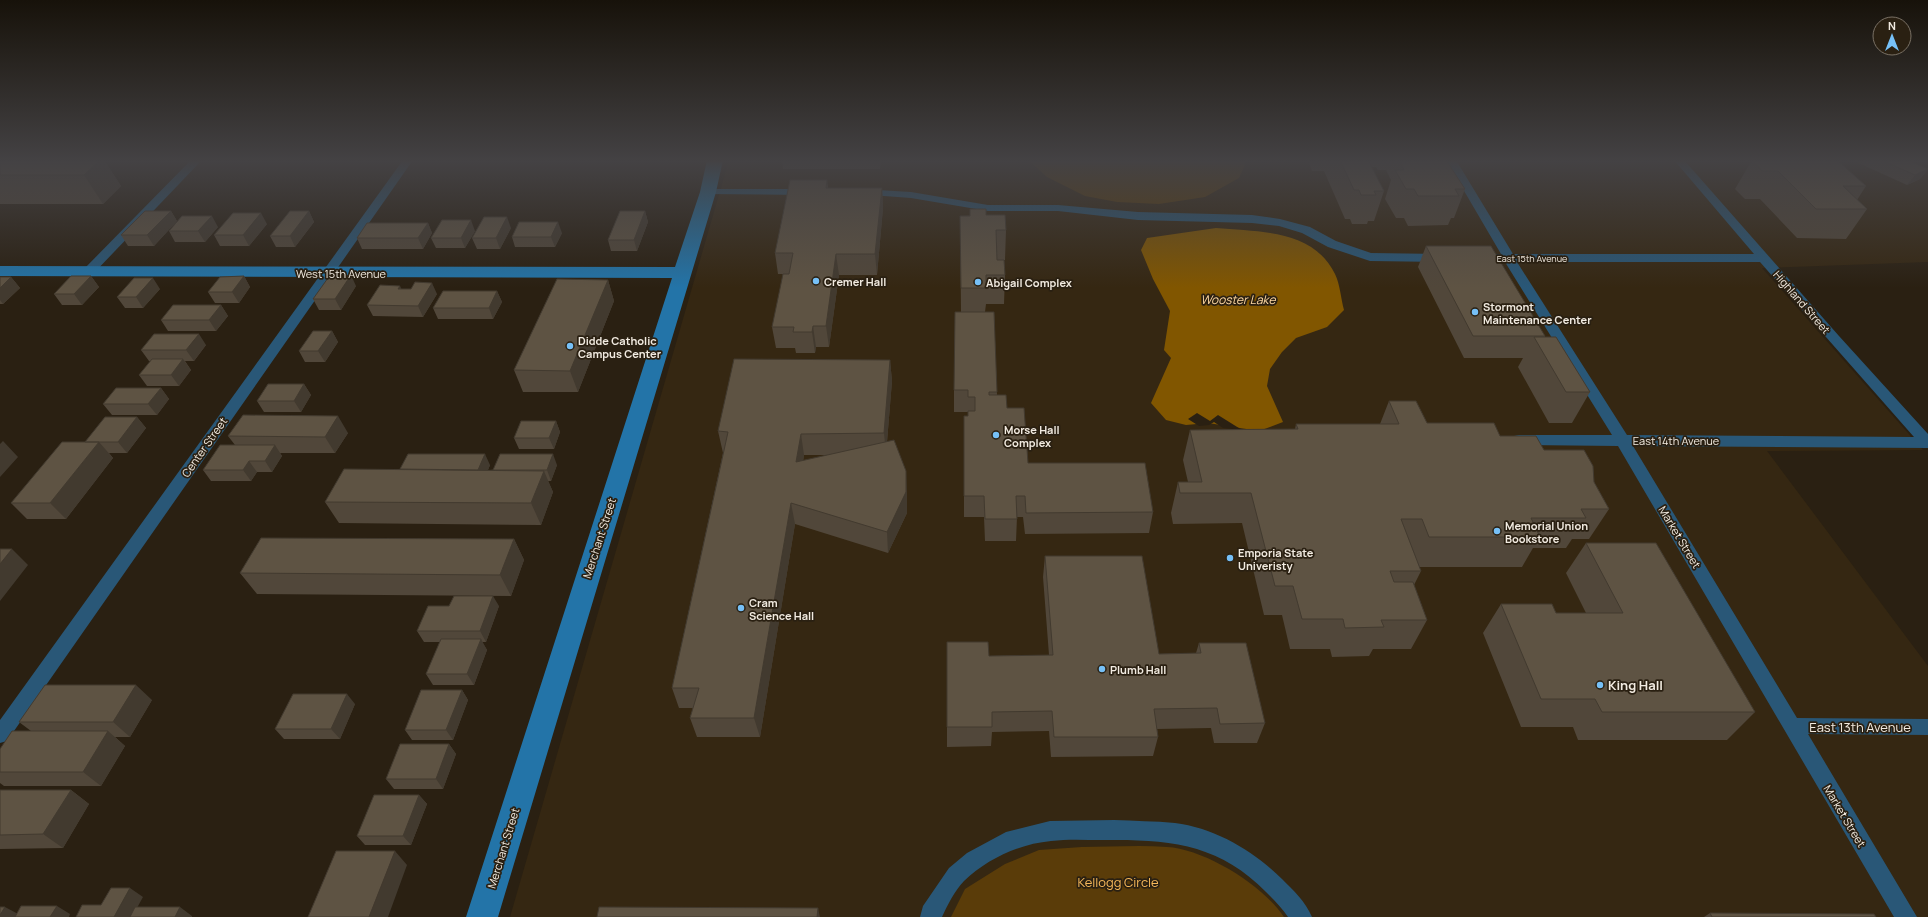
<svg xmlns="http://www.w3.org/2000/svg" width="1928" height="917" font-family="Manrope,sans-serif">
<rect width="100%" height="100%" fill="#2a2012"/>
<path fill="#352712" d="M729,160h1199v102l-166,6 161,182 -156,1 161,215v251h-1418z"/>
<path fill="#5a3c09" d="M1028,160h216l1,5 -6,13 -34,19 -46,7 -42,-2 -32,-6 -38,-19z
M1082,847c28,0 57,-2 85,0 38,2 97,39 117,70h-333l14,-28 40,-25 34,-14z"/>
<path fill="#815600" d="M1216,228c43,4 97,1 119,46 5,10 6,25 9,36l-17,17 -31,11 -14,14 -12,17 -3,17 16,36 -24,9 -51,-8 -22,2 -20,-5 -15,-17 20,-45 -7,-8 6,-39 -17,-32 -12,-29 6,-12z"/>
<path fill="#2a2012" d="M1197,413l13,8 8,-6 24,15 -19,-2 -9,-6 -5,3 -10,1 -11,-7z"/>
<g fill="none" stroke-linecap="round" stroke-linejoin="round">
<path fill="#295777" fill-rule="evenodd" d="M191,160h11l-110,115h-8l-2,-3 2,-3z
M403,160h10l-406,581 -7,2v-23z
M1446,160h10l57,94h241l-80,-94h10l155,176 89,98v14l-295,-2 164,272 131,1v16l-120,-1 109,183h-23l-276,-471 -99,-1 -5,-1 -2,-4 2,-4 5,-1h93l-107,-173h-27l-6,-4 6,-4h23zM1517,262h243l154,175 -287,-2z
M708,189h99l6,3 -6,3 -103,-1 -2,-2 2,-2z
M861,189l50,3 77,13h70l80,7 114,3 28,4 30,8 26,14 35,12 71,1 6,4 -6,4 -72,-1 -42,-14 -26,-14 -23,-7 -27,-3 -114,-3 -80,-9h-70l-77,-13 -54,-4 -2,-2 2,-2z
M1114,820c20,1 41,1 61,3 40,5 79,28 107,56 12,12 23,22 30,38h-24c-6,-9 -14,-17 -22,-25 -47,-49 -99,-53 -164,-52 -17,0 -35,-1 -51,1 -32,3 -64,18 -87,40 -9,9 -17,25 -22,36h-22l3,-11 26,-38 18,-15 39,-21 44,-11z"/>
<path fill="#2374a8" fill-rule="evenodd" d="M707,160h16l-7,32 -218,725h-32l206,-639 -672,-2v-10l675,1 25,-75z"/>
</g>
<path fill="#51473a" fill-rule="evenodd" d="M0,160h104l17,26 -18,18h-103z
M782,160h99l-1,9h-97z
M1308,160h138l19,29 -11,29h-3l-3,7 -40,1 -4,-8h-8l-11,-19 6,-19 -5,-10h-8l-2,-3h-5l13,24 -10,30h-6l-1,3h-15l-2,-5h-5l-21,-48h-12z
M1752,160h85l29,26 -9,14 10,9 -21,30 -49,-1 -37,-39h-15l-10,-10z
M1852,160h55l21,9 -8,10 -13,6z
M827,180l1,8h54l1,20 -6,67h-38l-10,72h-13l-1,6h-19l-1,-5h-19l-4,-21 17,-53h-11l-3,-21z
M171,211l6,10 -23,25h-26l-7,-11z
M309,211l5,11 -19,25h-19l-6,-11z
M645,211l3,11 -11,29h-26l-3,-11z
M986,215l20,15 -1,30h-8l8,15 -1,29h-18l-1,8h9l3,83 10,13 21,55 125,49 -4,21 -124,1 -2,-17h-6l-1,24h-31l-1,-24h-20v-101h4v-4h-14v-22l7,-78 -1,-96z
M428,223l4,10 -9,16h-61l-5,-11z
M267,224l-18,22h-29l-6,-11z
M218,227l-13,15h-30l-6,-11z
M511,228l-11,21h-23l-5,-11z
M475,231l-10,17h-29l-5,-10z
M562,233l-7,14h-40l-3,-10z
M1426,246l119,90v1l45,55 -18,31h-23l-31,-56 5,-9h-59l-46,-91z
M91,276l8,11 -17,18h-20l-8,-11z
M244,276l6,11 -11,16h-24l-7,-11z
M0,277h11l9,11 -17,16h-3z
M608,280l6,21 -36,91h-55l-9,-22z
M356,286l-15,24h-22l-6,-11z
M160,289l-17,19h-18l-8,-11z
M402,289l35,5 -14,23 -50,-1 -6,-11z
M497,291l5,11 -9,17h-55l-5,-11z
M221,305l7,11 -12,15h-48l-7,-11z
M332,331l6,11 -13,20h-20l-6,-11z
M206,345l-12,16h-9l6,9 -12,16h-32l-8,-11 12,-14h-2l-8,-11z
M890,360l2,21 -5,61 20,50v21l-19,40 -93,-29 -35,213h-63l-7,-19 3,-10h-14l-7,-20 51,-235 -5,-22zM804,455h25l-26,6z
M304,384l7,11 -10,17h-37l-7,-11z
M161,388l8,11 -12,16h-45l-9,-11z
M1389,401l38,22 73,13 44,14 50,32 15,27 -20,30h-17l-6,9h-33l-11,19h-103l2,4 -7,14 13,35 -16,29h-38l-4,7 -37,1 -2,-8h-40l-8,-34h-18l-22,-92 -69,1 -2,-11 7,-31h10l-5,-22 7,-30 105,-1 1,-5h84z
M137,417l9,11 -19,25h-18l4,5 -47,61h-39l-16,-16 74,-61z
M556,421l4,11 -6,17h-35l-5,-11z
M348,433l-13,20h-55l2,3 -10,16h-15l-6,9h-40l-8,-11 32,-25 -7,-9z
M490,465l-2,5 69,-5 -6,16h-3l5,11 -12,33 -202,-2 -14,-21 75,-33z
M514,539l10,21 -13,36 -254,-2 -17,-21z
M1586,543l169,169 -28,28h-149l-5,-13h-52l-38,-94 18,-29 55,9h30l-20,-40z
M1045,556l114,98 37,-1 3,-10 66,80 -8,20h-43l-3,-15 -54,1 1,8 -5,19 -102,1 -2,-26 -57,1 -1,14 -44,1v-20l42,-71 60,-1 -6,-78z
M499,606l-13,36h-4l5,8 -13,35h-41l-7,-11 14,-32h-16l-7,-11z
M462,690l6,10 -15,40h-41l-7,-10z
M152,700l-22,37h-15l10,9 -24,40h-97l-4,-3v-34l31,-18 -12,-9z
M355,704l-15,35h-56l-9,-10z
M449,744l7,10 -13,35h-49l-8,-10z
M0,790h71l18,14 -26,44 -63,1z
M419,795l8,9 -16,41h-46l-8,-9z
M1710,913l166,4h-172z"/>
<path fill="#423a2f" d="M100,160h4l17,26 -18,18 -19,-29z
M880,160h1l-1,9z
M1928,169l-8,10 -13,6 8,-10z
M882,188l1,20 -6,67 -2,-21z
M171,211l6,10 -23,25 -7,-11z
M309,211l5,11 -19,25 -5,-11z
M645,211l3,11 -11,29 -3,-11z
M261,213l6,11 -18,22 -6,-11z
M212,216l6,11 -13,15 -7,-11z
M507,217l4,11 -11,21 -4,-11z
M471,220l4,11 -10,17 -4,-10z
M558,222l4,11 -7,14 -4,-10z
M428,223l4,10 -9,16 -5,-11z
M836,254l3,21 -10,72 -3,-21z
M351,275l5,11 -15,24 -6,-11z
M91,276l8,11 -17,18 -8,-11z
M244,276l6,11 -11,16 -7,-11z
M11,277l9,11 -17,16 -3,-4v-12z
M153,278l7,11 -17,19 -7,-11z
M608,280l6,21 -36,91 -8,-21z
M432,283l5,11 -14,23 -5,-11z
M400,286l5,10 -7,-7z
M497,291l5,11 -9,17 -4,-11z
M221,305l7,11 -12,15 -7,-11z
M813,326l3,21 -1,6 -3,-21z
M332,331l6,11 -13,20 -7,-11z
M199,334l7,11 -12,16 -8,-11z
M183,359l8,11 -12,16 -8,-11z
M890,360l2,21 -6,73 -2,-21z
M304,384l7,11 -10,17 -7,-11z
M161,388l8,11 -12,16 -9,-11z
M338,416l10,17 -13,20 -10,-16z
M137,417l9,11 -19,25 -9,-11z
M556,421l4,11 -6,17 -5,-11z
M801,434l3,21 -4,29 -4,-22z
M3,441l15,16 -18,20v-33z
M99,442l14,16 -47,61 -16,-16z
M275,445l7,11 -10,16 -7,-11z
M485,454l5,11 -9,22 -6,-11z
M553,454l4,11 -6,16 -4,-11z
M249,461l8,11 -6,9 -8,-11z
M544,471l9,21 -12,33 -10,-22z
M906,471l1,21v21l-19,40 -1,-21z
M791,503l4,21 -35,213 -6,-19z
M514,539l10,21 -13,36 -11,-21z
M12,549l16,16 -28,36v-37z
M493,596l6,10 -13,36 -6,-11z
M481,639l6,11 -13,35 -7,-11z
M136,685l16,15 -22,37 -17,-15z
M462,690l6,10 -15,40 -7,-10z
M347,694l8,10 -15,35 -9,-10z
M108,731l17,15 -24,40 -18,-14z
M449,744l7,10 -13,35 -7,-10z
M71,790l18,14 -26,44 -20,-14z
M419,795l8,9 -16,41 -8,-9z
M395,851l12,14 -19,52h-19z
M130,888l13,9 -11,20h-18z
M57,906l13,8 -1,3h-19z
M5,907l15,8 -1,2h-19v-2z
M180,907l12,9v1h-17z
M818,908l2,9h-3z"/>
<path fill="#5e5343" stroke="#423a2f" d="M0,160h100l-16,15h-84z
M1340,160h28l16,31h-10l2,4h-15l-2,-5h-5z
M1405,160h41l19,29h-10l4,7h-41l-4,-7h-8l-11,-19h9l-4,-8h7z
M1752,160h85l29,26h-23l24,23h-51l-38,-38h-16z
M1881,160h26l21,9 -13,6z
M790,180h37l-1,8h56l-7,66h-39l-10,72h-13l-1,6h-19l1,-5h-22l11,-53h6l4,-21h-18z
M970,209h16v6h19l1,15h-10l1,30h7l1,15h-19v13h-25l-1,-72h10z
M145,211h26l-24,24h-26z
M290,211h19l-19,25h-20z
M620,211h25l-11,29h-26z
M233,213h28l-18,22h-29z
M182,216h30l-14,15h-29z
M484,217h23l-11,21h-24z
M442,220h29l-10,18h-30z
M519,222h39l-7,15h-39z
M367,223h61l-10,15h-61z
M1426,246h65l54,90h-72z
M351,275l-16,24h-22l15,-21z
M71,276h20l-17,18h-20z
M244,276l-12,16h-24l12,-15z
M0,277h11l-11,11z
M134,278h19l-17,19h-19z
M557,279l51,1 -38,91 -56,-1z
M415,282l17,1 -14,23 -51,-1 13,-20 20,1 -2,3h13z
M443,291h54l-8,17h-56z
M173,305h48l-12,15h-48z
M955,312h39l3,80h-8v3h17l1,13h17l4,55h117l8,49 -127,1 -1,-17h-9l1,23h-32l-1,-23h-20v-80h4v-5h7v-14h-7v-7h-14z
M313,331h19l-14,20h-19z
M154,334h45l-13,16h-45z
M1534,337h22l34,55h-24z
M152,359h31l-12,16h-32z
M734,359l156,1 -6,73 -83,1 -5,28 98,-22 12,31v21l-19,40 -96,-29 -37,215h-64l9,-30h-27l56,-256 -10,-1z
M268,384h36l-10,17h-37z
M116,388h45l-13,16h-45z
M1389,401h27l11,22h67l6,13h36l8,14h40l9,16 1,16 15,27h-28l5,9h-55l9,19h-111l-7,-18h-21l20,52h-31l4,11h19l14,38h-46l3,7 -39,1 -2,-9h-41l-9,-33h-18l-24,-93h-71l-2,-11h24l-12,-52 108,-1 -2,-5h103z
M243,415l95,1 -13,21 -97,-1z
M105,417h32l-19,25h-33z
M521,421h35l-7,17h-35z
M62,442h37l-49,61h-39z
M220,445h55l-10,16h-16l-6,9h-40z
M408,454h77l-7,16 -78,-1z
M500,454h53l-6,16h-54z
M344,469l200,2 -13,32 -206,-1z
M261,538l253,1 -14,36 -260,-2z
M1586,543h70l99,169h-153l-7,-13h-54l-40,-95h51l4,9h67z
M0,549h12l-12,15z
M1045,556h97l17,98 42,-1 -2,-10h47l19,80 -45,1 -3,-16 -63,1 4,28h-104l-2,-26 -60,1v15h-45v-85h41l1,14 64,-1z
M454,596h39l-13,35h-63l11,-25h21z
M441,639h40l-14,35h-41z
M45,685h91l-23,37h-94z
M421,690h41l-16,40h-41z
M293,694h54l-16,35h-56z
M12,731h96l-25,41h-83v-23z
M400,744h49l-13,35h-50z
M0,790h71l-28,44 -43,1z
M374,795h45l-16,41h-46z
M336,851h59l-26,66h-61z
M111,888h19l-16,29h-38l6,-12h19z
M21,906h36l-7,11h-35z
M0,907h5l-5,8z
M135,907h45l-5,10h-45z
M599,907l219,1 -1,9h-220z
M1710,913l164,1 2,3h-164z"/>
<linearGradient id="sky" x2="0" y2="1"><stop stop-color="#17120a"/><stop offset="0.56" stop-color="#444244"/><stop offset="1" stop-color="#444244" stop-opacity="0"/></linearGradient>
<rect width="1928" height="288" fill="url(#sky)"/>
<g fill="#76c0f7" stroke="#2a2012" stroke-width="1.5">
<circle cx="816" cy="281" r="4"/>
<circle cx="978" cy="282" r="4"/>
<circle cx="1475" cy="312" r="4"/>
<circle cx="570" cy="346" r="4"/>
<circle cx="996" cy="435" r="4"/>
<circle cx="1497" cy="531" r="4"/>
<circle cx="1230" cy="558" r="4"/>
<circle cx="741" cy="608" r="4"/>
<circle cx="1102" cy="669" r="4"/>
<circle cx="1600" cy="685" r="4"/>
</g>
<g text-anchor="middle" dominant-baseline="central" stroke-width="3.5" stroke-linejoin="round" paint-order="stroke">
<g font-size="9" fill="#f2ebe1" stroke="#2a2012">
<text x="1532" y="258">East 15th Avenue</text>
</g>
<g font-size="11" fill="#f2ebe1" stroke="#2a2012">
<text x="341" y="273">West 15th Avenue</text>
<text transform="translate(1802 302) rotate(49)">Highland Street</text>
<text x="1676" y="440">East 14th Avenue</text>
<text transform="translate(204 447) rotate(-55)">Center Street</text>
<text transform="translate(1680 537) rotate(59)">Market Street</text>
<text transform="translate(599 538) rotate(-72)">Merchant Street</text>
<text transform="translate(1845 816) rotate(59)">Market Street</text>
<text transform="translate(503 848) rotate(-73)">Merchant Street</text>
</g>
<g font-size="11" font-weight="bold" fill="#f2ebe1" stroke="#2a2012" text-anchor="start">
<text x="824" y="281">Cremer Hall</text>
<text x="986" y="282">Abigail Complex</text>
<text x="1483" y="306">Stormont<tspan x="1483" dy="13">Maintenance Center</tspan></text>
<text x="578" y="340">Didde Catholic<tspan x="578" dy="13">Campus Center</tspan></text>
<text x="1004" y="429">Morse Hall<tspan x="1004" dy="13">Complex</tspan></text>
<text x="1505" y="525">Memorial Union<tspan x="1505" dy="13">Bookstore</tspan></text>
<text x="1238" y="552">Emporia State<tspan x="1238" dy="13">Univeristy</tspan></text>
<text x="749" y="602">Cram<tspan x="749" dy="13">Science Hall</tspan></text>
<text x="1110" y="669">Plumb Hall</text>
</g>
<g font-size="12" font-style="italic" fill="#fed8a3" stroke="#2a2012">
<text x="1238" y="299">Wooster Lake</text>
</g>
<g font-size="13" font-weight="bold" fill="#f2ebe1" stroke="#2a2012" text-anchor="start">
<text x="1608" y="685">King Hall</text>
</g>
<g font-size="13" fill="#f2ebe1" stroke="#2a2012">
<text x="1860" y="727">East 13th Avenue</text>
</g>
<g font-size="13" fill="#f8b95a" stroke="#2a2012">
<text x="1118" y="882">Kellogg Circle</text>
</g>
</g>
<g transform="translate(1892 36)"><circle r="19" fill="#2a2012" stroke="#7a7165"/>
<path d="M0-3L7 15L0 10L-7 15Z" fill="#76c0f7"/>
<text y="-6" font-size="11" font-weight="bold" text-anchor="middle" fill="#f2ebe1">N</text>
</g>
</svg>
